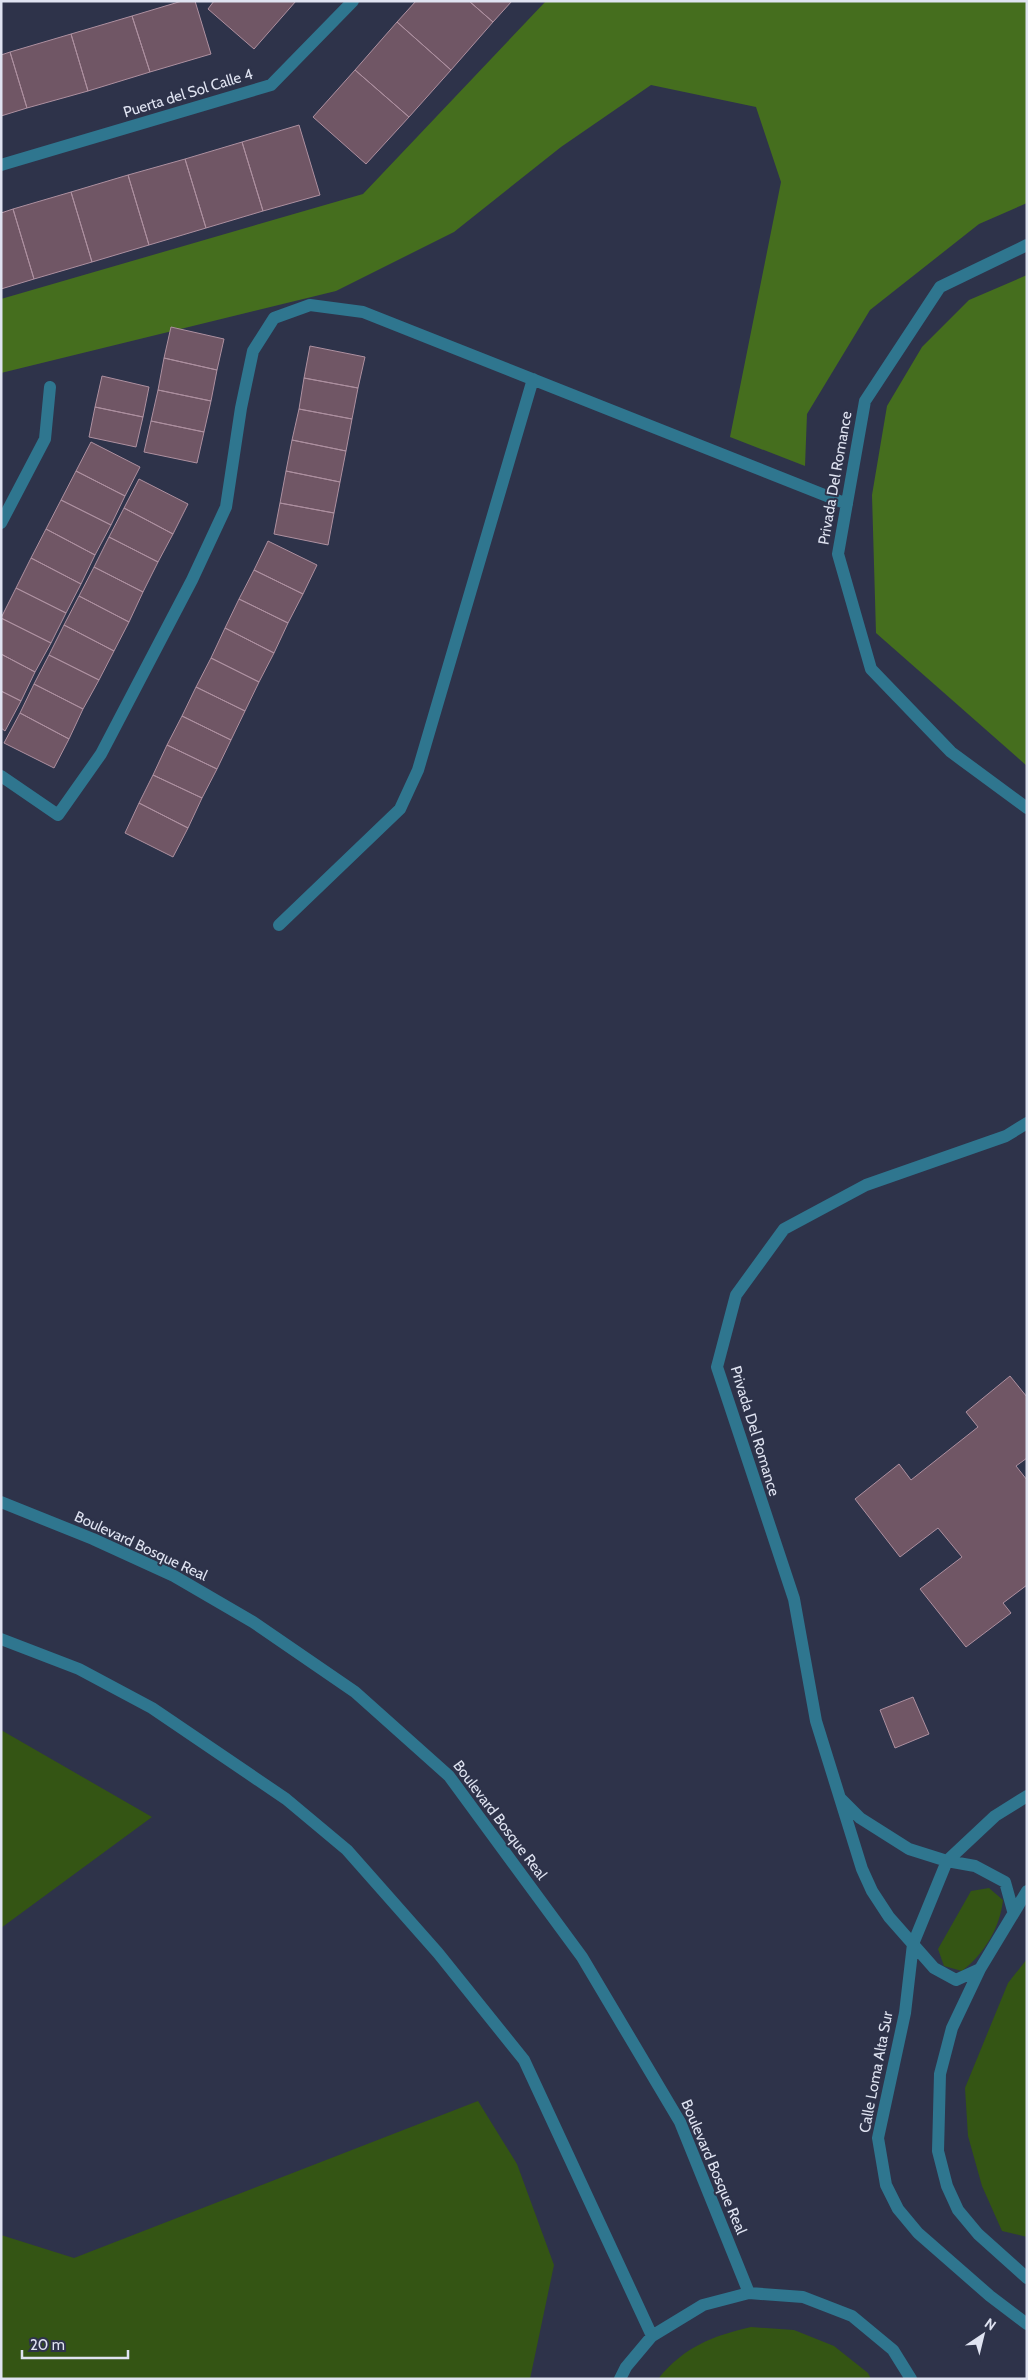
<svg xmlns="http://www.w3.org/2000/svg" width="1028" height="2380" font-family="Cabin,sans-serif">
<rect width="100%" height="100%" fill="#2e334a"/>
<path fill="#345514" d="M1,1730l151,87 -151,111z
M989,1888l14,12c-3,28 -19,54 -41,71l-18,-5 -6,-17 33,-58z
M1027,1959v278l-25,-6 -20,-45 -14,-50 -3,-48 43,-105z
M478,2101l39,63 37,101 -24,114h-529v-144l73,23z
M751,2327l43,3 40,16 34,27 3,6h-213c26,-32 54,-43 93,-52z"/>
<path fill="#456e1e" d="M546,1h481v202l-48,21 -109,86 -63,104 -2,52 -75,-29 51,-255 -25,-75 -105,-22 -90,62 -107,85 -118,59 -335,82v-74l362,-105z
M1027,275v491l-151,-133 -4,-138 15,-89 35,-59 47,-47z"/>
<path fill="#705665" stroke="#ad90a0" d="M182,1h13l16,53 -61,18 -18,-56z
M214,1h82l-42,48 -46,-40z
M416,1h53l24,21 -42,48 -54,-48z
M469,1h43l-19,21z
M132,16l18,56 -62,19 -17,-57z
M397,22l54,48 -42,47 -54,-47z
M71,34l17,57 -61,17 -17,-56z
M10,52l17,56 -26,8v-61z
M355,70l54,47 -43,47 -53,-47z
M299,125l21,70 -57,16 -21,-69z
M242,142l21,69 -57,17 -21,-69z
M185,159l21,69 -57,17 -21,-70z
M128,175l21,70 -57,17 -21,-70z
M71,192l21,70 -58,17 -21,-70z
M13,209l21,70 -33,10v-76z
M171,327l53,12 -7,31 -53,-12z
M310,346l55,11 -7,31 -54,-10z
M164,358l53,12 -6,31 -53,-11z
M102,376l47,11 -6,30 -48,-10z
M304,378l54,10 -6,31 -53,-10z
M158,390l53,11 -7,31 -53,-11z
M95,407l48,10 -7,30 -47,-10z
M299,409l53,10 -6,32 -54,-11z
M151,421l53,11 -7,31 -53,-11z
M292,440l54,11 -6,31 -54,-11z
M91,442l49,25 -15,29 -49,-25z
M76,471l49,25 -14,29 -50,-25z
M286,471l54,11 -6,31 -54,-10z
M139,479l49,25 -15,30 -49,-26z
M61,500l50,25 -16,30 -49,-26z
M280,503l54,10 -6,32 -54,-11z
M124,508l49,26 -15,28 -49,-25z
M46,529l49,26 -14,29 -50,-26z
M109,537l49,25 -15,30 -49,-25z
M268,541l49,24 -14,29 -49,-24z
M31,558l50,26 -15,29 -50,-25z
M94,567l49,25 -14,30 -50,-26z
M254,570l49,24 -15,29 -49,-24z
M16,588l50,25 -15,30 -50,-25z
M79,596l50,26 -15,29 -50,-26z
M239,599l49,24 -14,30 -49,-25z
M1,618l50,25 -16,29 -34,-18z
M64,625l50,26 -15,29 -50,-25z
M225,628l49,25 -15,29 -48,-24z
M1,654l34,18 -14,29 -20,-10z
M49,655l50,25 -16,29 -49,-25z
M211,658l48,24 -14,29 -49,-24z
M34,684l49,25 -14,30 -49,-26z
M196,687l49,24 -14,29 -49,-24z
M1,691l20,10 -16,30 -4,-3z
M20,713l49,26 -15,29 -50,-25z
M182,716l49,24 -14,29 -50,-24z
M167,745l50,24 -15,29 -49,-23z
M153,775l49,23 -14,30 -49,-25z
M139,803l49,25 -15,29 -48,-24z
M1010,1376l17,21v61l-11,8 11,14v105l-24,18 8,10 -45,34 -46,-58 42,-32 -24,-29 -38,29 -45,-58 44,-35 12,16 67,-53 -12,-15z
M913,1697l16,37 -34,14 -15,-38z"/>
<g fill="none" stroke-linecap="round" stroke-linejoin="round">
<path stroke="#2f768f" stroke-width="12" d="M1,165l270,-80 82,-84
M1027,245l-87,42 -75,114 -27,153 33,115 80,83 76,56
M1,523l44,-84 5,-52
M1,776l57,39 43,-61 91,-174 34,-73 15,-99 12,-57 21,-33 36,-13 53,7 484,192
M279,925l121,-116 18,-39 115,-391
M1,1502l92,37 81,37 79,46 102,70 94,84 133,181 98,165 69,171
M1,1639l78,30 73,39 134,91 61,51 91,103 86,107 128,276
M1027,1796l-32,20 -48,45 -34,83 -8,69 -27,125 8,47 12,24 20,24 72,63 37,28
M841,1799l19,19 49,31 38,12 28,5 30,16 8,29
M1027,1891l-47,78 -28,59 -12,46 -2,77 9,35 11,24 20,24 49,44
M980,1969l-24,11 -22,-12 -45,-51 -17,-26 -10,-22 -46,-148 -22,-122 -77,-232 19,-72 48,-66 82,-44 140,-49 21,-13
M620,2379l6,-12 26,-31 51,-31 46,-12 54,4 49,19 41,34 18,29"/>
</g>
<g text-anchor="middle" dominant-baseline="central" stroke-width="4" stroke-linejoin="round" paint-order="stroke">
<g font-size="15" fill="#dfe3f1" stroke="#2e334a">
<text transform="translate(188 93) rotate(-17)">Puerta del Sol Calle 4</text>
<text transform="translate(835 478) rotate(-80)">Privada Del Romance</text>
<text transform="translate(755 1431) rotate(73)">Privada Del Romance</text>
<text transform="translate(141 1546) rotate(25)">Boulevard Bosque Real</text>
<text transform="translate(500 1820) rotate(53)">Boulevard Bosque Real</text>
<text transform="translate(876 2072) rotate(-79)">Calle Loma Alta Sur</text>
<text transform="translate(714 2167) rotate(67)">Boulevard Bosque Real</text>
</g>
</g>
<rect width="1028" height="2380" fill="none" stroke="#dfe3f1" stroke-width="5"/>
<g transform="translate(983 2335) rotate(35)" stroke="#2e334a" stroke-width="4" paint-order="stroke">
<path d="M0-4L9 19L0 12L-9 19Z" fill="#dfe3f1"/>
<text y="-8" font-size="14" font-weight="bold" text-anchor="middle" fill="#dfe3f1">N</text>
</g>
<path d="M22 2350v8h106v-8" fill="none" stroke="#dfe3f1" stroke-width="2.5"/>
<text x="30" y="2350" font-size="15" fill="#dfe3f1" stroke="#2e334a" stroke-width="4" paint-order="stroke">20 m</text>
</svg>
